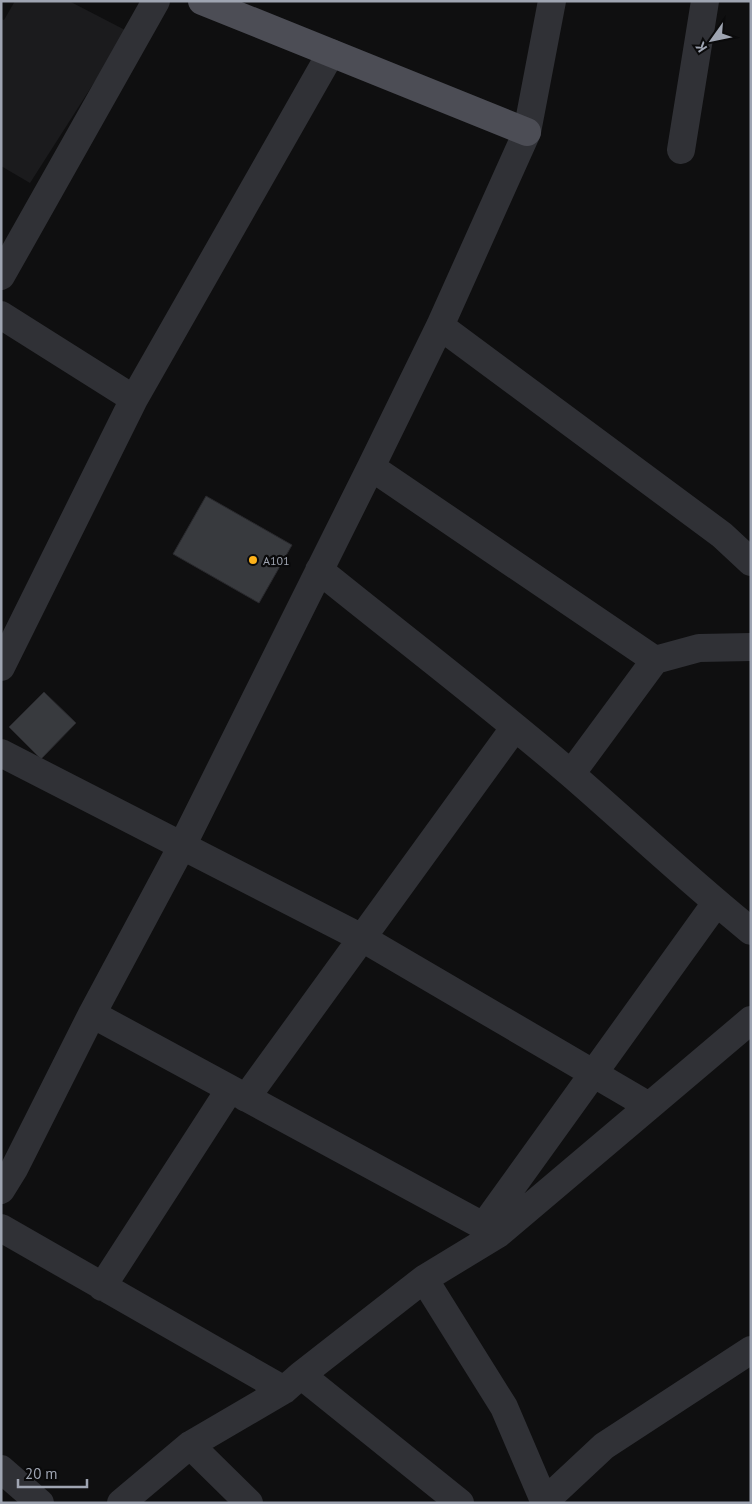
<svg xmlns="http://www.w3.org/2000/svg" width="752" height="1504" font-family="'PT Sans',sans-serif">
<rect width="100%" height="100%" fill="#0f0f10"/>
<path fill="#1b1b1d" d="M15,1h54l58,30 -97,152 -29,-17v-147l3,1z"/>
<path fill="#383a3e" stroke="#29292d" d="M206,496l86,49 -33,58 -86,-49z
M44,692l32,31 -35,36 -32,-32z"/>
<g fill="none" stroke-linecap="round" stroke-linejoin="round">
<path stroke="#303136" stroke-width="28" d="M681,150l24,-149
M1,276l155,-275
M1,315l133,84
M440,326l282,209 29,27
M371,467l284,193 -84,114
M319,570c84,68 171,134 252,204 60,52 118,107 180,157
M655,660l44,-12 52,-1
M1,667l133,-268 197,-346
M1,753l361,185 287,168
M92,1014l406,220
M246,1098l269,-371
M1,1190l13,-21 78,-155 90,-168 189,-379 69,-141 87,-194 25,-131
M483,1227l233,-324
M1,1228l283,162
M424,1279l80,128 41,96
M102,1287l128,-198
M301,1375l159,128
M190,1445l59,58
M1,1469l39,34
M121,1503l69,-58 94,-55 17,-15 123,-96 74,-45 253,-214
M543,1503l61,-57 147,-96"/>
<path stroke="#4c4d55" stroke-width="28" d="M202,1l325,131"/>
</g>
<circle fill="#fdb21a" stroke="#0a0a0b" stroke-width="2" cx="253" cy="560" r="5"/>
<g text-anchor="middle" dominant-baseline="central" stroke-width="4.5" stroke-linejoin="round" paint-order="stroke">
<g font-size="12" fill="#9fa5b2" stroke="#0a0a0b" text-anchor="start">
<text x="263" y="560">A101</text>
</g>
</g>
<rect width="752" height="1504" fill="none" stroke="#9fa5b2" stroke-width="5"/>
<g transform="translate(712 40) rotate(237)" stroke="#0a0a0b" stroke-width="4" paint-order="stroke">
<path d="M0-4L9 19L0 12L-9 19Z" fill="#9fa5b2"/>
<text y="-8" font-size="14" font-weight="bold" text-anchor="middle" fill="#9fa5b2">K</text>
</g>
<path d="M18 1479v8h69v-8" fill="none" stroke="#9fa5b2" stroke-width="2.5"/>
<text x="25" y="1479" font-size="15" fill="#9fa5b2" stroke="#0a0a0b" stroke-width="4" paint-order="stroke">20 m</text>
</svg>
